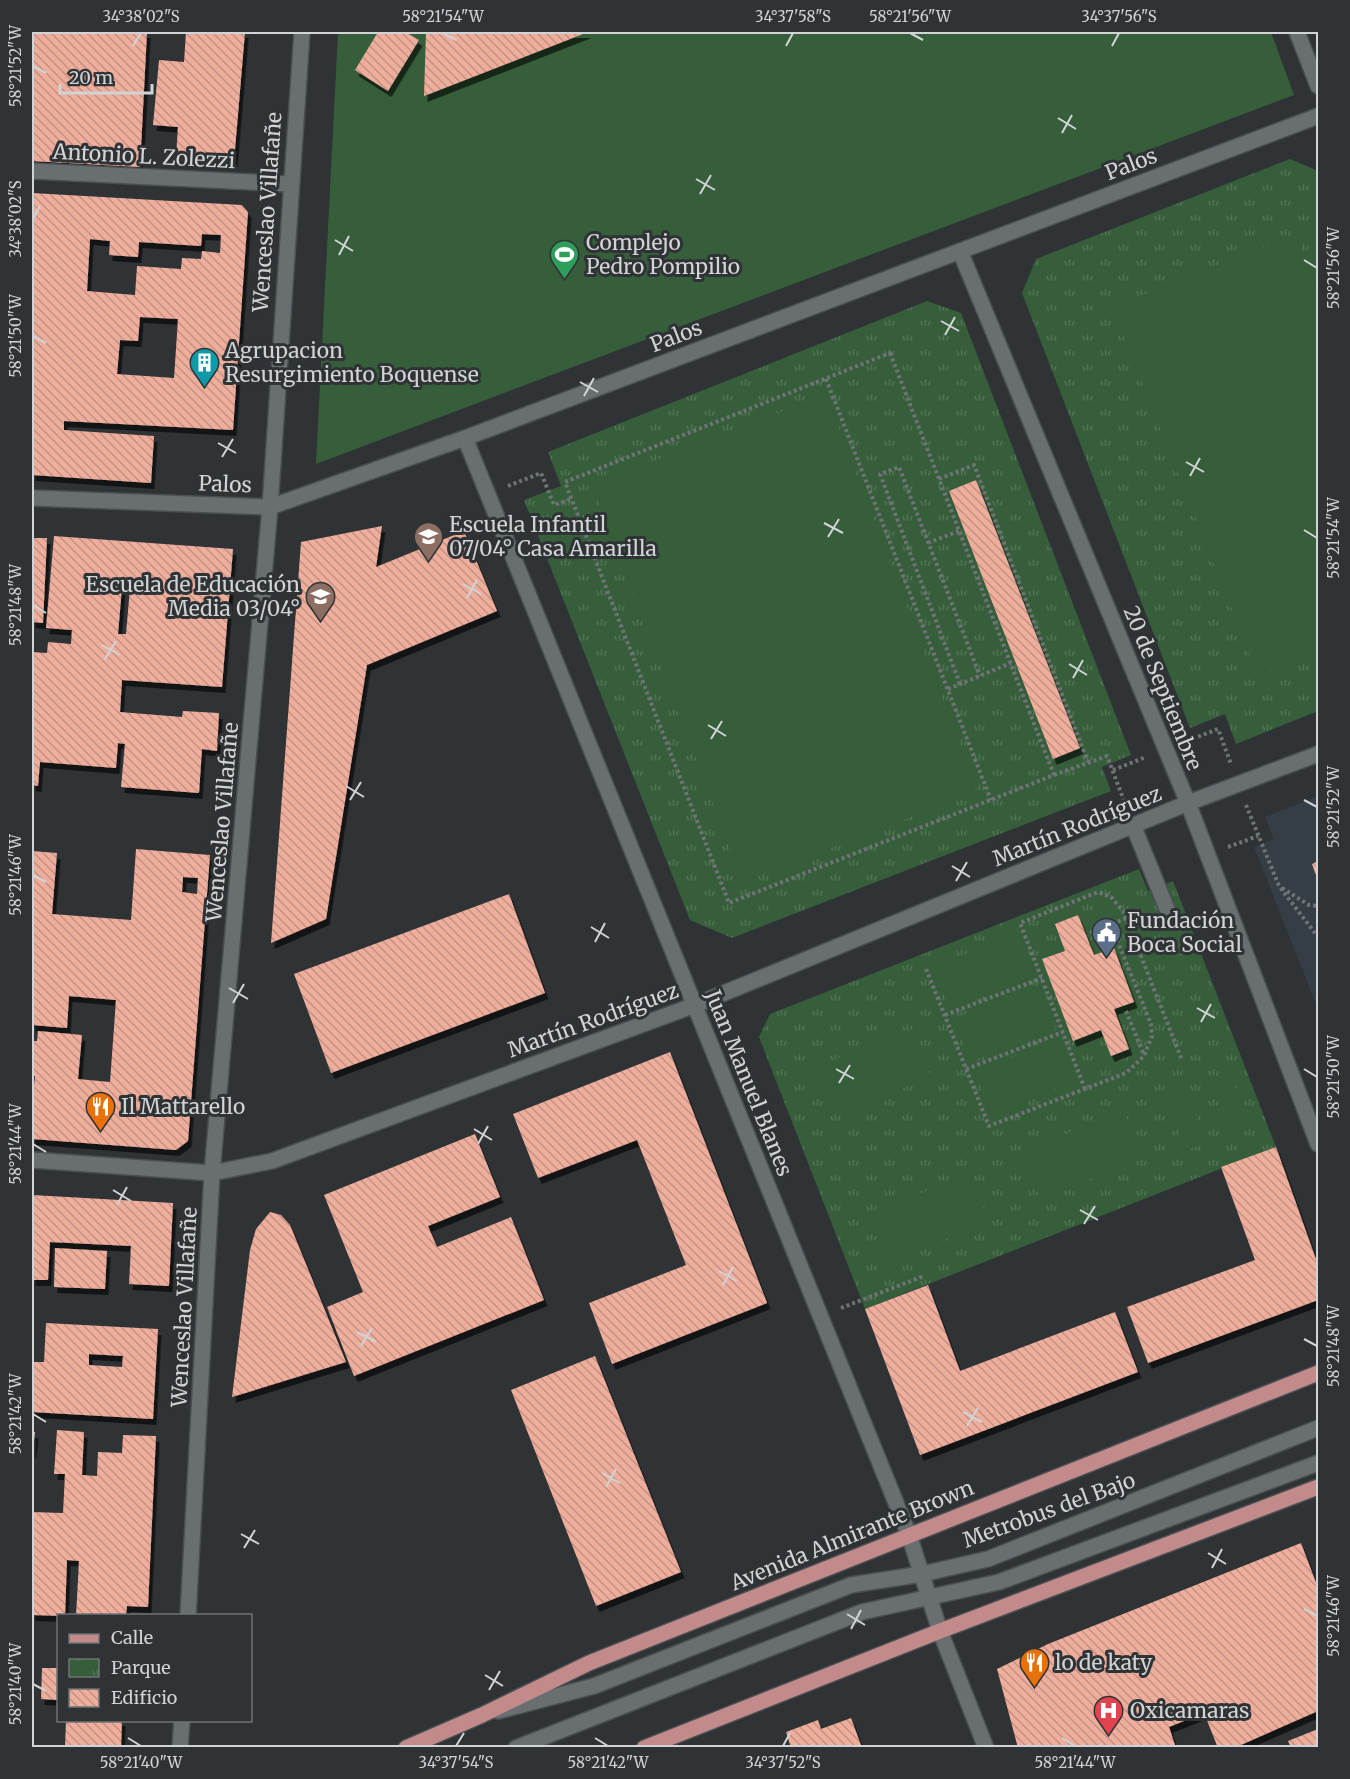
<svg xmlns="http://www.w3.org/2000/svg" width="1350" height="1779" font-family="Merriweather,serif">
<defs>
<pattern id="park-tufts" width="24" height="20" patternUnits="userSpaceOnUse" patternTransform="scale(1.5)"><rect width="24" height="20" fill="#365e3a"/><path d="M3 7l-1-3M5 7V3M7 7l1-3M15 17l-1-3M17 17v-4M19 17l1-3" fill="none" stroke="#527456"/></pattern>
<pattern id="building-back-hatch" width="6" height="6" patternUnits="userSpaceOnUse" patternTransform="scale(1.5)"><rect width="6" height="6" fill="#efae9c"/><path d="M-1 5l2 2M0 0l6 6M5-1l2 2" fill="none" stroke="#c39285"/></pattern>
<filter id="shadow"><feDropShadow dx="3.5" dy="6" stdDeviation="0" flood-color="#0009"/></filter>
</defs>
<rect width="100%" height="100%" fill="#2f3336"/>
<path fill="#353e45" d="M1318,796v213l-64,-162 20,-8 -9,-22z"/>
<path fill="url(#park-tufts)" d="M1290,159l26,11 2,5v536l-82,33 -11,-30 -35,14 -168,-435 14,-34z
M927,301l34,12 170,442 -29,12 9,24 -379,147 -42,-18 -166,-420 37,-14 -13,-34z
M1139,869l9,22 25,-10 103,266 -411,162 -106,-272 11,-23z"/>
<path fill="#365e3a" d="M338,32h933l23,63 -978,369z
M1296,234l22,58v359l-60,24 -146,-368z
M826,395l151,396 -234,91 -151,-397z
M1020,933l17,43 -87,33 -16,-43z
M1040,985l16,44 -86,33 -16,-43z
M913,1029l18,48 -102,40 -18,-48z
M1061,1038l16,43 -86,33 -17,-43z
M1230,1075l21,50 -20,8 -20,-50z
M1186,1092l21,50 -21,8 -21,-50z
M1124,1111l18,48 -102,39 -18,-47z
M971,1174l18,48 -102,40 -19,-48z"/>
<path fill="url(#building-back-hatch)" fill-rule="evenodd" filter="url(#shadow)" d="M32,32h115l-7,135 -108,-6z
M186,32h59l-11,129 -58,-5 2,-29 -25,-2 6,-65 25,2z
M378,32h27l14,8 -31,51 -33,-21z
M426,32h162l-164,64z
M32,193l210,12 6,7 -15,218 -169,-9v9l90,6 -3,47 -119,-8zM202,234l19,1 -1,18 -18,-2 -1,8 -19,-1 -1,11 -44,-3 -2,29 -48,-4 3,-52 20,2 -1,14 29,2 1,-15 62,4zM140,317l38,2 -4,59 -57,-4 3,-34 18,1z
M976,480l104,268 -27,11 -104,-268z
M382,526l-6,41 88,-36 33,80 -130,54 -41,254 -55,24 30,-401z
M54,536l179,13 -11,138 -100,-7 -2,32 62,5 1,-6 36,2 -2,38 -15,-2 -3,44 -78,-6 4,-43 -7,-1 -2,25 -76,-6 -2,24 -6,-1v-133l15,1 1,-11 23,2 1,-14 -26,-2zM122,587l8,1 -4,46h-8z
M32,538h15l-4,85 -11,-1z
M136,849l74,6 -22,286 -12,9 -144,-11v-53h2l1,-10h-3v-35h5l1,-10 44,4 -4,44 32,3 6,-82 -47,-4 -2,32 -35,-3v-174l25,2 -5,61 79,6zM183,877l15,1 -1,16 -15,-2z
M1318,861v20l-6,-17z
M509,894l36,99 -214,80 -37,-99z
M1078,915l16,40 20,-7 20,54 -20,7 15,40 -18,7 -10,-26 -28,11 -31,-82 23,-8 -10,-27z
M670,1052l97,251 -155,61 -23,-61 97,-38 -49,-125 -99,38 -25,-64z
M475,1134l25,63 -72,29 9,21 74,-30 33,83 -190,76 -27,-69 36,-15 -39,-97z
M1276,1147l42,118v35l-170,63 -21,-56 128,-47 -34,-93z
M32,1195l141,8 -4,83 -40,-2 2,-38 -81,-4 -2,38h-16z
M270,1212l11,3 9,10 56,137 -114,35 18,-147 6,-21z
M55,1248l52,3 -2,38 -51,-2z
M928,1285l32,86 155,-59 23,60 -218,83 -55,-146z
M46,1323l112,6 -5,90 -121,-7v-50h12zM89,1354l34,2 -1,11 -33,-2z
M595,1356l86,216 -85,34 -85,-216z
M57,1430l27,2 -2,43 15,1 1,-24 24,1 1,-18 33,1 -8,171 -21,-1 -1,10h-50l3,-55 -12,-1 -2,56 -33,-1v-103l31,1 2,-39h-11z
M32,1432h3l-2,20h-1z
M1301,1543l17,45v123l-84,37h-16l-14,-35 -35,14 7,21h-158l-21,-79 51,-25z
M42,1668h16v32l-17,-1z
M851,1718l11,30h-71l-5,-16 32,-12 3,9z
M66,1720h56l-1,28h-56z
M1318,1729v19h-27l-3,-7z"/>
<g fill="none" stroke-linecap="round" stroke-linejoin="round">
<defs>
<path id="minor" d="M1297,32l21,54
M32,171l257,13
M960,251l228,552 130,341
M465,438l444,1097 31,96 46,117
M32,498l238,9 195,-69 853,-322
M1133,825l34,84
M32,1160l180,13 60,-12 423,-156 493,-202 130,-49
M188,1616l24,-443 58,-666 32,-475
M498,1711l96,-25 257,-101 71,-11 66,-15 330,-131
M180,1748l2,-28
M516,1748l346,-136 137,-30 319,-119"/>
<path id="major" d="M406,1748l76,-33 107,-52 729,-290
M644,1748l296,-117 378,-144"/>
</defs>
<use href="#minor" stroke="#4b4f51" stroke-width="18"/>
<use href="#major" stroke="#4b4f51" stroke-width="18"/>
<path stroke="#6f7375" stroke-width="4" stroke-dasharray="3 3" stroke-linecap="butt" d="M890,353l164,422 -325,128 -164,-421z
M826,379l165,421
M939,479l35,-14 114,297
M508,486l33,-13 13,32 17,-6
M928,543l31,-12
M960,684l-80,-210 19,-7 81,209
M948,689l63,-26
M1187,741l31,-12 13,35
M1113,770l33,-13
M1054,775l53,-19 19,50
M1246,805l33,81 39,51
M1228,847l30,-11
M1282,888l27,17 9,1
M1090,933l54,-22
M926,969l63,157 137,-53 18,-17 8,-20 -1,-12 -40,-99
M1126,1011l18,44
M945,1015l97,-37
M966,1069l97,-37
M1085,1089l-65,-166 78,-31 13,5 12,14 59,149
M841,1308l83,-32"/>
<use href="#minor" stroke="#696e71" stroke-width="15"/>
<use href="#major" stroke="#c28a8b" stroke-width="15"/>
</g>
<path fill="none" stroke="#d1d4d6" stroke-width="2" d="M443,33l13,7M910,33l13,7M133,46l8,-13M786,46l7,-13M1112,46l7,-13M33,66l13,7M1058,118l18,11M1062,133l10,-18M696,179l19,11M700,194l11,-19M33,219l7,-13M335,240l18,11M339,255l10,-19M1304,260l13,8M941,321l18,10M945,335l10,-18M33,336l13,7M580,382l18,10M584,396l10,-18M218,443l18,10M222,457l11,-18M1186,462l18,10M1190,476l10,-18M824,523l19,10M1304,530l13,8M828,537l11,-18M463,584l18,10M467,598l10,-18M33,605l13,8M102,645l18,10M105,659l11,-18M1069,664l18,11M1073,678l10,-18M708,725l18,11M711,739l11,-18M346,786l18,11M350,800l11,-18M1304,800l13,7M952,866l18,11M33,875l13,7M956,881l11,-19M591,927l18,11M595,942l10,-19M229,988l19,11M233,1003l11,-19M1197,1008l18,10M1201,1022l10,-18M836,1069l18,10M1304,1069l13,8M839,1083l11,-18M474,1129l18,11M33,1144l13,8M478,1144l10,-18M113,1190l18,11M117,1205l10,-18M1080,1210l18,10M1084,1224l11,-18M719,1271l18,10M723,1285l10,-18M357,1332l19,10M1304,1339l13,7M361,1346l11,-18M963,1412l19,10M33,1414l13,8M967,1426l11,-18M602,1473l18,10M606,1487l10,-18M241,1534l18,10M244,1548l11,-18M1208,1553l18,11M1212,1568l10,-19M1304,1609l13,7M847,1614l18,11M851,1629l10,-19M485,1675l18,11M33,1684l13,7M489,1690l11,-19M128,1738l13,8M595,1738l13,8M1062,1738l13,8M456,1746l8,-13M783,1746l7,-13"/>
<defs>
<symbol id="stadium-pin" viewBox="-11 -11 22 30"><path d="M0 17L-7.5 6A9.5 9.5 0 1 1 7.5 6Z" fill="#2e9e5b" stroke="#2f3336"/><path d="M0-5a6.5 5 0 1 0 0 10a6.5 5 0 1 0 0-10ZM-3.5-1.8h7v3.6h-7Z" fill="#fff"/></symbol>
<symbol id="building-pin" viewBox="-11 -11 22 30"><path d="M0 17L-7.5 6A9.5 9.5 0 1 1 7.5 6Z" fill="#0f9aa8" stroke="#2f3336"/><path d="M-4-6H4V6H1V3H-1V6H-4ZM-2.5-4.3h1.7v1.8h-1.7ZM.8-4.3h1.7v1.8H.8ZM-2.5-1h1.7V.8h-1.7ZM.8-1h1.7V.8H.8Z" fill="#fff"/></symbol>
<symbol id="school-pin" viewBox="-11 -11 22 30"><path d="M0 17L-7.5 6A9.5 9.5 0 1 1 7.5 6Z" fill="#8d6e63" stroke="#2f3336"/><path d="M0-5L7-2L0 1L-7-2ZM-4 1L0 2.5L4 1V4Q0 6-4 4Z" fill="#fff"/></symbol>
<symbol id="civic-pin" viewBox="-11 -11 22 30"><path d="M0 17L-7.5 6A9.5 9.5 0 1 1 7.5 6Z" fill="#5c6f8a" stroke="#2f3336"/><path d="M-.6-6.5H3V-4.5H.6V-3L4-1V1h2V6H-6V1h2V-1L-.6-3ZM-1.2 2.5V6h2.4V2.5Z" fill="#fff"/></symbol>
<symbol id="restaurant-pin" viewBox="-11 -11 22 30"><path d="M0 17L-7.5 6A9.5 9.5 0 1 1 7.5 6Z" fill="#e8710a" stroke="#2f3336"/><path d="M-5-6h1v4h1v-4h1v4h1v-4h1v5L-1.5 .5V6h-2V.5L-5-1ZM5-6V6H3V1.5H1.5Q1.5-4 5-6Z" fill="#fff"/></symbol>
<symbol id="hospital-pin" viewBox="-11 -11 22 30"><path d="M0 17L-7.5 6A9.5 9.5 0 1 1 7.5 6Z" fill="#e0444e" stroke="#2f3336"/><path d="M-5-5h3v3.5h4V-5h3V5h-3V1.5h-4V5h-3Z" fill="#fff"/></symbol>
</defs>
<g fill-rule="evenodd">
<use href="#stadium-pin" x="548" y="238" width="33" height="45"/>
<use href="#building-pin" x="188" y="346" width="33" height="45"/>
<use href="#school-pin" x="412" y="520" width="33" height="45"/>
<use href="#school-pin" x="304" y="580" width="33" height="45"/>
<use href="#civic-pin" x="1090" y="916" width="33" height="45"/>
<use href="#restaurant-pin" x="84" y="1090" width="33" height="45"/>
<use href="#restaurant-pin" x="1018" y="1646" width="33" height="45"/>
<use href="#hospital-pin" x="1092" y="1694" width="33" height="45"/>
</g>
<g text-anchor="middle" dominant-baseline="central" stroke-width="6" stroke-linejoin="round" paint-order="stroke">
<g font-size="21" fill="#d1d4d6" stroke="#2f3336">
<text transform="translate(144 156) rotate(3)">Antonio L. Zolezzi</text>
<text transform="translate(1131 164) rotate(-21)">Palos</text>
<text transform="translate(267 212) rotate(-86)">Wenceslao Villafañe</text>
<text transform="translate(676 336) rotate(-21)">Palos</text>
<text transform="translate(225 484) rotate(2)">Palos</text>
<text transform="translate(1163 688) rotate(68)">20 de Septiembre</text>
<text transform="translate(222 822) rotate(-85)">Wenceslao Villafañe</text>
<text transform="translate(1077 826) rotate(-22)">Martín Rodríguez</text>
<text transform="translate(593 1020) rotate(-20)">Martín Rodríguez</text>
<text transform="translate(749 1083) rotate(68)">Juan Manuel Blanes</text>
<text transform="translate(184 1307) rotate(-87)">Wenceslao Villafañe</text>
<text transform="translate(1049 1510) rotate(-20)">Metrobus del Bajo</text>
<text transform="translate(852 1535) rotate(-22)">Avenida Almirante Brown</text>
</g>
<g font-size="21" fill="#d1d4d6" stroke="#2f3336" text-anchor="start">
<text x="586" y="242">Complejo<tspan x="586" dy="24">Pedro Pompilio</tspan></text>
<text x="225" y="350">Agrupacion<tspan x="225" dy="24">Resurgimiento Boquense</tspan></text>
<text x="449" y="524">Escuela Infantil<tspan x="449" dy="24">07/04° Casa Amarilla</tspan></text>
<text x="300" y="584" text-anchor="end">Escuela de Educación<tspan x="300" dy="24">Media 03/04°</tspan></text>
<text x="1127" y="920">Fundación<tspan x="1127" dy="24">Boca Social</tspan></text>
<text x="121" y="1106">Il Mattarello</text>
<text x="1055" y="1662">lo de katy</text>
<text x="1130" y="1710">Oxicamaras</text>
</g>
</g>
<rect width="1350" height="1779" fill="none" stroke="#2f3336" stroke-width="66"/>
<rect x="57" y="1614" width="195" height="108" fill="#2f3336" stroke="#707376" stroke-width="1.5"/>
<rect x="69" y="1634" width="30" height="9" fill="#c28a8b" stroke="#707376" stroke-width="1.5"/>
<text x="111" y="1644" font-size="18" fill="#d1d4d6">Calle</text>
<rect x="69" y="1659" width="30" height="18" fill="url(#park-tufts)" stroke="#707376" stroke-width="1.5"/>
<text x="111" y="1674" font-size="18" fill="#d1d4d6">Parque</text>
<rect x="69" y="1689" width="30" height="18" fill="url(#building-back-hatch)" stroke="#707376" stroke-width="1.5"/>
<text x="111" y="1704" font-size="18" fill="#d1d4d6">Edificio</text>
<path d="M60 84v9h92v-9" fill="none" stroke="#d1d4d6" stroke-width="3"/>
<text x="69" y="84" font-size="18" fill="#d1d4d6" stroke="#2f3336" stroke-width="4.5" paint-order="stroke">20 m</text>
<rect x="33" y="33" width="1284" height="1713" fill="none" stroke="#d1d4d6" stroke-width="2"/>
<g font-size="15" text-anchor="middle" fill="#d1d4d6">
<text x="141" y="22">34°38'02"S</text>
<text x="443" y="22">58°21'54"W</text>
<text x="793" y="22">34°37'58"S</text>
<text x="910" y="22">58°21'56"W</text>
<text x="1119" y="22">34°37'56"S</text>
<text transform="translate(16 66) rotate(-90)" y="5">58°21'52"W</text>
<text transform="translate(16 219) rotate(-90)" y="5">34°38'02"S</text>
<text transform="translate(1334 268) rotate(-90)" y="5">58°21'56"W</text>
<text transform="translate(16 336) rotate(-90)" y="5">58°21'50"W</text>
<text transform="translate(1334 538) rotate(-90)" y="5">58°21'54"W</text>
<text transform="translate(16 605) rotate(-90)" y="5">58°21'48"W</text>
<text transform="translate(1334 807) rotate(-90)" y="5">58°21'52"W</text>
<text transform="translate(16 875) rotate(-90)" y="5">58°21'46"W</text>
<text transform="translate(1334 1077) rotate(-90)" y="5">58°21'50"W</text>
<text transform="translate(16 1144) rotate(-90)" y="5">58°21'44"W</text>
<text transform="translate(1334 1346) rotate(-90)" y="5">58°21'48"W</text>
<text transform="translate(16 1414) rotate(-90)" y="5">58°21'42"W</text>
<text transform="translate(1334 1616) rotate(-90)" y="5">58°21'46"W</text>
<text transform="translate(16 1684) rotate(-90)" y="5">58°21'40"W</text>
<text x="141" y="1768">58°21'40"W</text>
<text x="456" y="1768">34°37'54"S</text>
<text x="608" y="1768">58°21'42"W</text>
<text x="783" y="1768">34°37'52"S</text>
<text x="1075" y="1768">58°21'44"W</text>
</g>
</svg>
